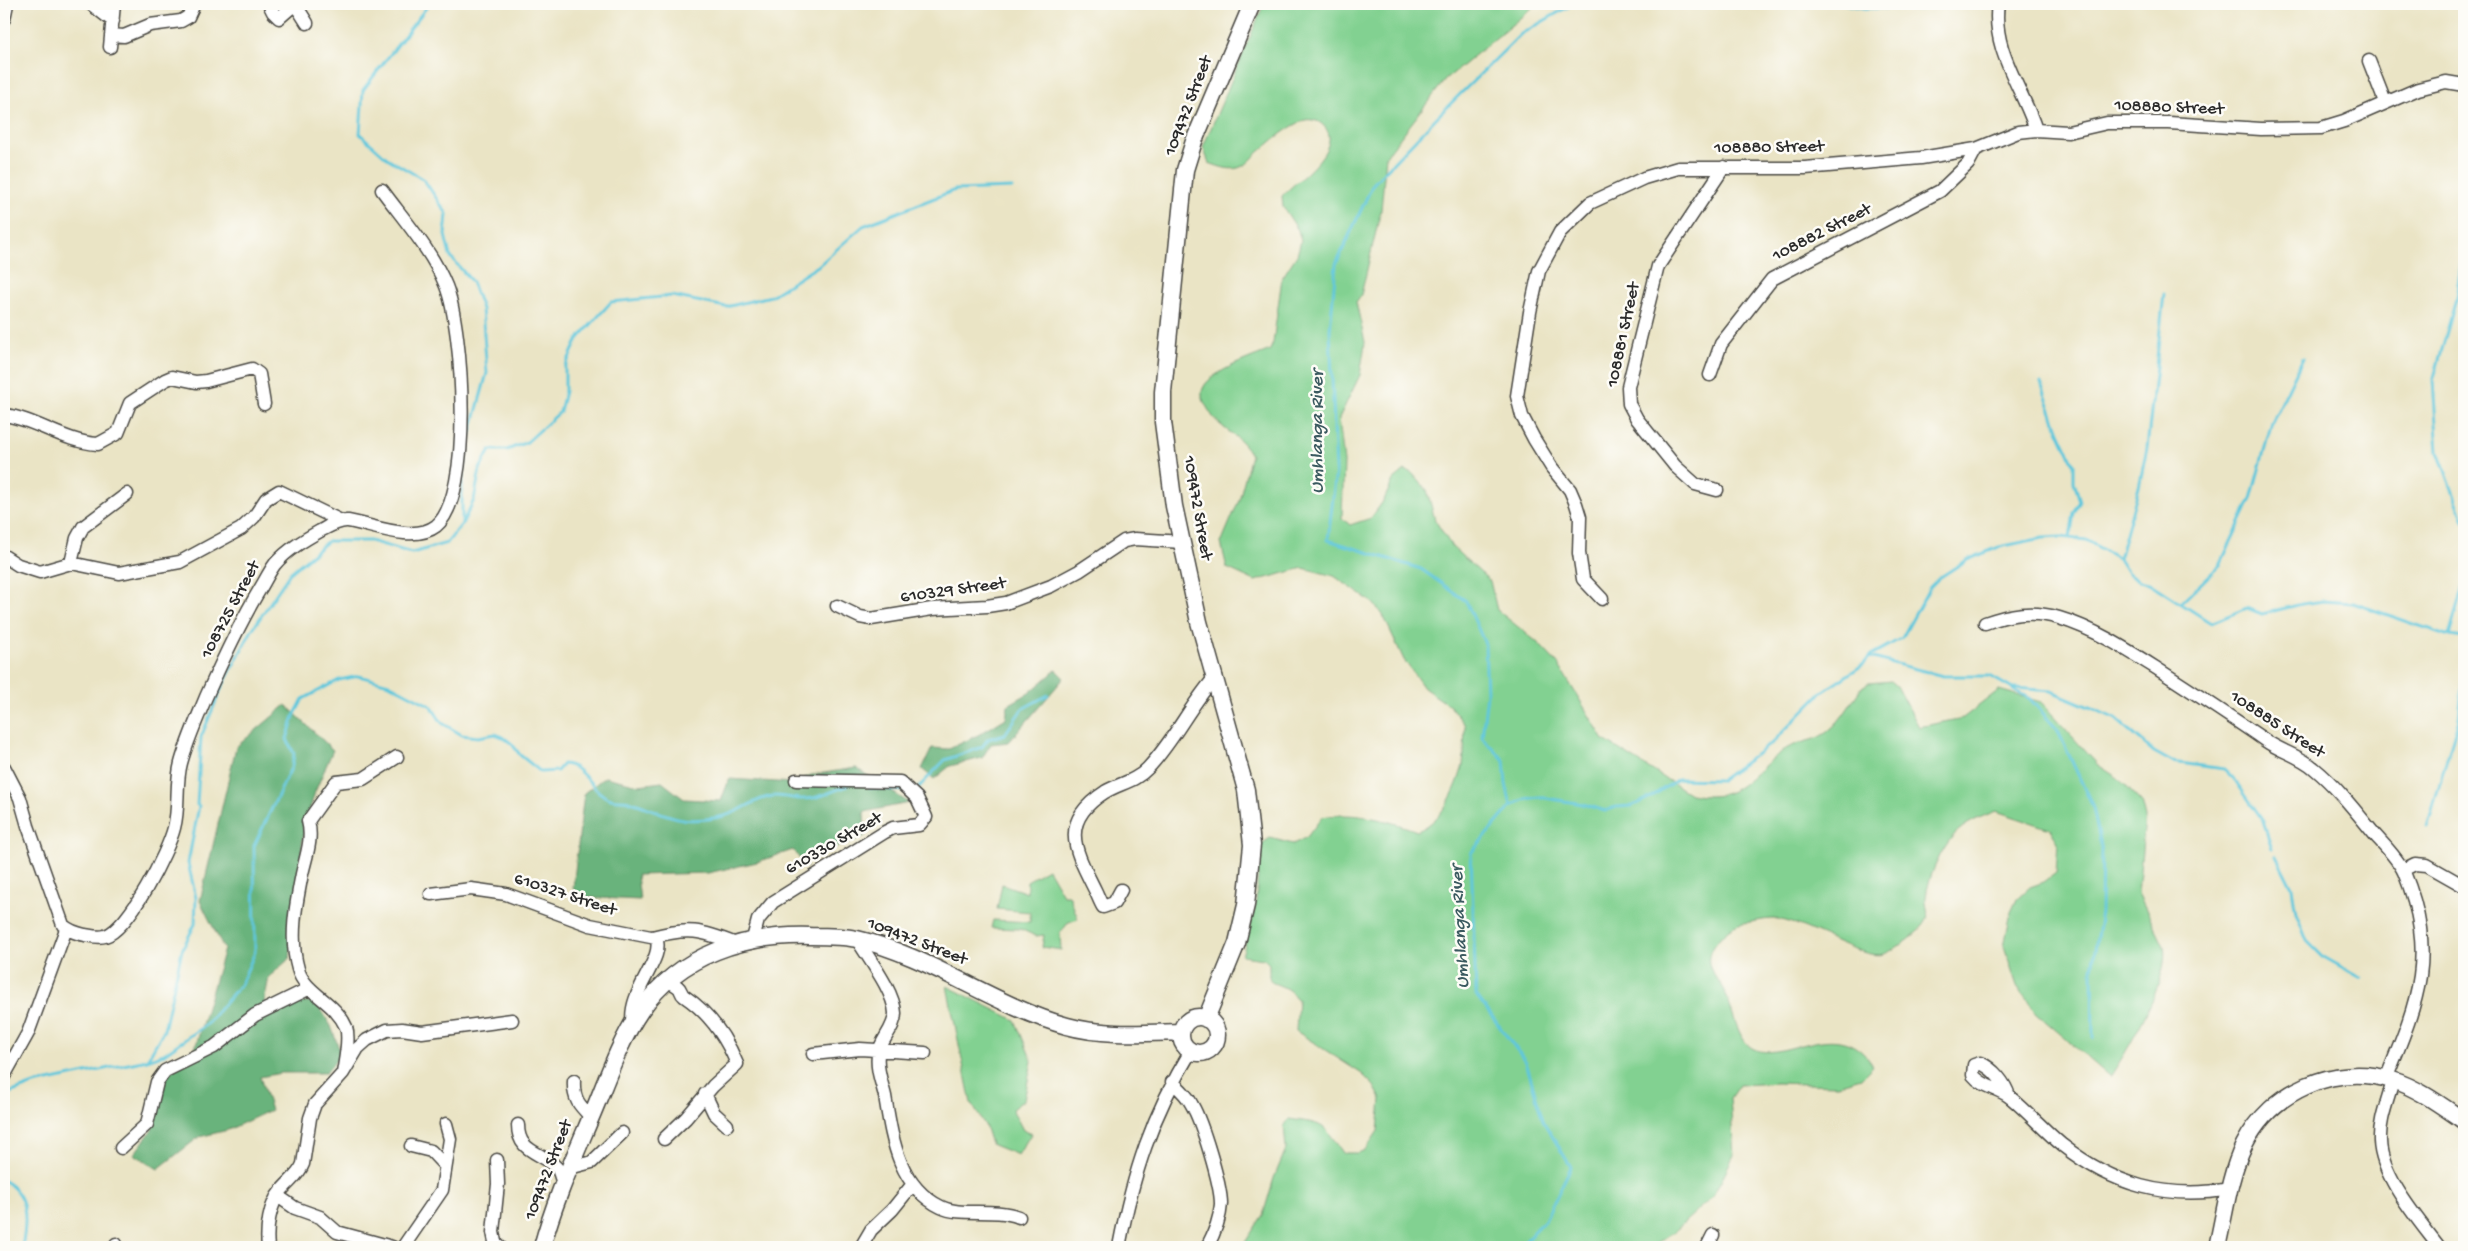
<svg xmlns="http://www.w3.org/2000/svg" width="2468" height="1251" font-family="'Gochi Hand',sans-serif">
<rect width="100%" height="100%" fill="#fdfcf7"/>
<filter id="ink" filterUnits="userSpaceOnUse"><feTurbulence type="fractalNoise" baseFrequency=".02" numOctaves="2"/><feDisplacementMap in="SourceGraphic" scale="10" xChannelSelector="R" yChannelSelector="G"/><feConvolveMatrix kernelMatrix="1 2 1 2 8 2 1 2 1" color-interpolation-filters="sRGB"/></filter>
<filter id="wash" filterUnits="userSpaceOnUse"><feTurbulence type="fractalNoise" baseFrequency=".0096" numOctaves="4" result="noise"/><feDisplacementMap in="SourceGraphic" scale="20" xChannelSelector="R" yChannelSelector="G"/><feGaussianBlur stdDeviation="1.12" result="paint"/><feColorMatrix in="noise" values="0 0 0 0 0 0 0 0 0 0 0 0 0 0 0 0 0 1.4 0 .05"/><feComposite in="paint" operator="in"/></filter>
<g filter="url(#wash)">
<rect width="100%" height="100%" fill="#eae4c5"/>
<path fill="#82d191" stroke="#567e5e" d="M1264,4h273l-92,76 -59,76 -5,54 -20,85 -5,7 9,40 -1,8 -4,25 -21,43 5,44 -2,56 8,7 21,-7 13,-18 9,-20 12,-10 7,3 15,17 8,30 17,27 38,34 7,29 40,32 21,22 46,76 86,54c50,10 58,-19 93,-43 10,-8 25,-9 36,-14 19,-9 31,-33 43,-50l6,-4 23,-2 6,5 22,41 44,-9 36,-28 42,12 57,63 20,13 23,24 4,16 -7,75 26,53c7,31 -36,104 -54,131l-74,-64 -19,-27 -13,-40 7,-34 6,-13 13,-12 14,-5 12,-9 2,-31 -8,-13 -54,-18c-15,6 -31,12 -42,24 -13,14 -26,43 -28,62 -1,7 3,15 1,22 -3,11 -32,31 -43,35 -21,7 -83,-35 -111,-35 -9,0 -20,3 -30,4 -13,2 -24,14 -31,25 -10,19 5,28 13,44 7,15 12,47 27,56 31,18 87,-38 121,18l-12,12 -24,7 -60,-2 -38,2 -9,13 4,57 -21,41 -38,35 -24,16h-409l21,-32 11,-37 12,-29 -2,-23 5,-7c36,5 34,4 54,34h15l7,-3 13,-19 3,-32 -7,-13 -12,-12 -66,-43 2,-31c-3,-3 -7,-9 -11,-11 -18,-10 -18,-1 -18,-25l-5,-5 -22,-3 14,-53 4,-58 10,-7 23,6 14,-7 15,-20c33,-6 65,3 95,14 25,-9 40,-42 46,-66 2,-13 1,-27 2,-40l-15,-19 -26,-18 -20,-28 -21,-45 -10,-12 -39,-27 -31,-8 -48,13 -28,-13 -6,-25 18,-43 12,-45c-11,-20 -26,-23 -38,-38 -3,-5 -10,-15 -11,-21 -4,-22 53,-39 68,-46l3,-7 9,-65 15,-23 4,-14 -3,-11 -15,-23 -1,-11c13,-15 70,-52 37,-74 -4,-2 -10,-3 -14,-2 -17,7 -31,19 -45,31 -5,4 -11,12 -17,15 -11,6 -23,1 -34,-3l-6,-16z
M1048,869l15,26h6l9,24 -9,3 -9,11 1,17 -19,-3 2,-12 -8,1 -16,-7 -29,-1 2,-8 37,2v-10l-33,-3 5,-25 25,9v-12z
M947,986l68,34 17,41 -8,39 -12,9 11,21 8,4 -13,21 -27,-11 -6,-19 -14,-22z"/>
<path fill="#69b37b" stroke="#4a6f53" d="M1056,670l8,8 -55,64 -18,2 -9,14 -32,8 -16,13 -12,-10 10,-21 17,1 31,-15 26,-16 2,-13 21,-12z
M286,705l47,45 -18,42 -11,37 -14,129 -21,19 -5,26 26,1 26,-3 15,25 10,28 -15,19h-45l-21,4 11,33 -43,20 -29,7 -41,32 -24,-15 18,-24 12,-55 28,-16 32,-110 -24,-48 36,-154z
M856,768l53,35 -45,9 1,24 -59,23 1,9 -14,-18 -36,12 -49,11 -71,2 3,25 -60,-3 -7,-9 11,-95 21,-16 34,8 23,-3 22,17 37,2 8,-22 65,4 17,-8z"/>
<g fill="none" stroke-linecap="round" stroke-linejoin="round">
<path stroke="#60c7dc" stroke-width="3" d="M1604,4l39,4 29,-4
M1845,4l19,4 58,1
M2464,246l-9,57 -22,78 5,71 26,69
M2041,383l18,49 15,32v18l6,19 -6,12 -4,25
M463,522l11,-22 6,-31 10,-19h17l20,-8 33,-30 5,-21v-24l13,-28 33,-37 61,-6 54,11 45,-11 47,-30 45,-40 92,-36 57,-2
M2119,559l20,-72 8,-39 17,-154
M2181,603l39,-38 31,-66 20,-74 32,-67
M2449,636l15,-53
M1869,657l74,19h47l40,23 27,30 36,78 9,43 -1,62 -9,57 1,70
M2015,688l36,3 43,18 22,10 38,33 18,10 52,7 10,10 28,40 10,29
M870,787l34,4
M919,787l26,-27 37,-13 6,-8 17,-5 17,-25 26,-14
M1511,806l14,-7 14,-2 44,7 22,7 11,-4 16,-1 19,-9 27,-18 43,1 51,-37 49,-50 43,-29 7,-9 31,-17 28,-51 9,-9 28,-18 32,-13 44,-9 18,-1 25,3 33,19 9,14 11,8 10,2 62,40 36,-15 15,6 40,-10 20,-3 31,2 96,33 15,2
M2427,827l32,-109 5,-52
M2276,856l16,32 4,25 11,28 15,15 39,22
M147,1060l17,-6 43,-30 34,-40 14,-32 -1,-106 38,-80 2,-12 -7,-15 7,-23 9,-17 36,-19 20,-4 30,8 42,22 11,17 20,12 16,2 17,-3 8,3 9,7 8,11 21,17 16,-1 6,-7c22,1 28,29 48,35 6,2 12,0 18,2 41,14 50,25 95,15 17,-4 31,-18 49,-20 10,-1 20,3 30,3 14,1 31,-9 44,-13
M4,1095l30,-11 113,-24 17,-30 18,-80 13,-26 1,-26 -8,-35 11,-57 -2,-1 4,-68 21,-50 30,-57 38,-57 38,-32h42l42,12 35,-10 15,-19v-41l7,-45 18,-65 -5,-64 -10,-27 -22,-26 -5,-21 2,-21 -23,-34 -37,-22 -27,-24 3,-44 66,-86
M4,1181c25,13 23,41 18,66
M1520,1247l25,-27 26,-53 -28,-46 -17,-59 -50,-67 -5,-142 40,-47 -5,-22 -2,-24 -22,-23 5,-43 -2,-50 -19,-43 -45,-32 -93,-29 8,-69 -6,-141 6,-66 37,-80 64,-67 84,-83 52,-30"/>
</g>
</g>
<g filter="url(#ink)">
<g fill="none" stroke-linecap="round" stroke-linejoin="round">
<defs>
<path id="minor" d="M91,4l22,17
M269,4l4,8 6,6 16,-14 12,19
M1998,4c-7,45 25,85 38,126
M4,19l3,-15
M111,35l13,1 26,-11 31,-4 7,-4 6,-13
M110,47l4,-43
M2369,61l16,41
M1710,375l11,-31 51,-65 168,-88 28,-27 8,-15
M4,415c32,4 60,27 94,29l20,-11 12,-30 35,-23 7,-3 24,5 10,-1 46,-12 7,5 5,30
M1717,490l-22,-6 -20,-18 -38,-47 -8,-15 -1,-17 30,-121 66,-99
M4,556l14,9 22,7 31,-9 48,10 61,-11 61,-33 13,-12 12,-18 13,-8 62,30
M71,563l6,-25 6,-11 44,-33
M1602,599l-19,-20 -4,-26 1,-36 -4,-13 -6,-14 -18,-22 -18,-29 -12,-23 -5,-20 13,-84 9,-41 21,-39 30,-29 54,-25 34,-10h127l116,-10 55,-9 42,-17 18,-2 32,2 39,-9h62l92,6 60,-1 23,-7 74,-32 28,-7 18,3
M837,606l23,11 11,2 61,-10 55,-3 19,-3 45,-17 28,-15 45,-30 11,-2 47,3
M1985,623c25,-9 48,-13 74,-5 34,10 67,31 97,50 37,24 74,48 110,73 16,11 35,15 49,28 23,19 42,44 61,67 10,11 22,23 28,36 34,83 14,129 -18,207
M4,767l16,31 8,28 35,99c6,6 13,8 22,10 6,1 14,3 20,1 24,-7 63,-84 69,-108 6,-22 1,-43 7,-65 6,-22 16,-44 25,-66 16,-36 33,-73 54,-108 5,-8 9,-17 15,-25 12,-14 29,-24 45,-33 8,-4 18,-11 28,-10 24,4 66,22 88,5 38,-31 27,-197 10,-240 -14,-35 -42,-66 -64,-96
M2403,870l12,-6 12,1 37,21
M1121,890l-7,13 -11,4c-3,-5 -5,-11 -8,-17 -20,-40 -37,-68 10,-98 15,-9 30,-10 43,-24 26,-27 42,-63 68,-92
M431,894l40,-5 35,5 84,31 66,13c10,20 -30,55 -23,86
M652,937c36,-10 49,-7 84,7
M753,939l5,-19 15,-18 112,-70 8,-4 26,-3 7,-8 -9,-19 -17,-16 -104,-2
M857,939c11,19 37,52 38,74 0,16 -15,27 -17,42 -2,14 4,28 7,41 7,42 13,90 56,111 20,10 52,0 78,10
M813,1054l47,-5 65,4
M343,1073c2,-13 7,-34 3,-46 -11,-26 -42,-34 -48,-58 -9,-31 -2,-65 4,-95 4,-18 11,-35 6,-53l28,-39 27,-3 34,-22
M4,1076l24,-43 38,-104
M574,1081c-1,18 5,24 17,36
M2393,1081c-5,19 -14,39 -13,60 1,36 38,78 59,106
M1172,1082c8,7 16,14 20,23 10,17 29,79 29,99 -1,16 -7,30 -14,43
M705,1094l9,19 13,12
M2009,1096c-4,-13 -16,-28 -29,-33l-6,2 -1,10c10,13 27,13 38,23 18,15 33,32 51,47 51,40 104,55 168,44
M518,1125c0,29 24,26 39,43 3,4 4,11 6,15
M664,1139l22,-21 27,-32 24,-22c-11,-27 -29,-52 -53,-68 -4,-3 -2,-6 -6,-9 -3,-3 -7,-4 -10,-6
M411,1146l20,5 14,15
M121,1148l26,-24 10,-42 8,-11 49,-24 41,-32 55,-27
M497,1160l1,24 -5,48 2,10 5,5
M569,1168l23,-6 30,-29
M276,1198l6,1 13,9 25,9 17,15 55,15
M116,1244v3
M268,1247c-2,-17 1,-42 13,-56 7,-9 18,-16 22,-27l7,-46 5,-14 28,-31 15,-25 9,-8 20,-10 15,-1 20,3 90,-12
M403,1247l39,-57 8,-51 -4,-15
M861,1247l10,-17 21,-20 21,-26
M1119,1247c14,-73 33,-132 72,-196
M1707,1247l6,-12"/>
<path id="tertiary" d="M1181 1035a18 18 0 1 1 36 0a18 18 0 1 1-36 0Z
M1206,1019l31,-76 9,-38 6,-60 -6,-55 -47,-168 -25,-116 -11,-84v-30l22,-222 9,-29 58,-137
M542,1247c12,-45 31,-87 49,-130 15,-35 28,-75 50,-107 39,-56 104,-76 170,-74 15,0 31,0 46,3 74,17 137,67 210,87 36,10 76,7 113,6
M2217,1247c8,-34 12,-71 27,-102 27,-54 90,-82 148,-65 26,8 50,26 72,41"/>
</defs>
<use href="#minor" stroke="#484742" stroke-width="15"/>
<use href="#tertiary" stroke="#484742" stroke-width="19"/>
<use href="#minor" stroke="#fff" stroke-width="12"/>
<use href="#tertiary" stroke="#fff" stroke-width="16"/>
</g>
</g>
<g text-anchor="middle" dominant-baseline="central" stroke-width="5" stroke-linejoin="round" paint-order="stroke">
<g font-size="18" fill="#2b2b2b" stroke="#fdfcf7">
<text transform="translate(1189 106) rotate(-69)">109472 Street</text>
<text transform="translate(2169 108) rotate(2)">108880 Street</text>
<text transform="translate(1769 148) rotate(-1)">108880 Street</text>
<text transform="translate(1822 233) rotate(-27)">108882 Street</text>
<text transform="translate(1624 335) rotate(-78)">108881 Street</text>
<text transform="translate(1197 508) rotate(80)">109472 Street</text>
<text transform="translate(953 591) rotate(-8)">610329 Street</text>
<text transform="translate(231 610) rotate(-62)">108725 Street</text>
<text transform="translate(2277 725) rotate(33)">108885 Street</text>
<text transform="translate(834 844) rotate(-30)">610330 Street</text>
<text transform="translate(565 895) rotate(18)">610327 Street</text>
<text transform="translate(917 942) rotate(21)">109472 Street</text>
<text transform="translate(549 1170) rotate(-69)">109472 Street</text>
</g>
<g font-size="19" font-style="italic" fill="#3b5a60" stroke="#fdfcf7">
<text transform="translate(1318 432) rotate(-90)">Umhlanga River</text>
<text transform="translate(1461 927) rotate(-93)">Umhlanga River</text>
</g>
</g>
<rect width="2468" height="1251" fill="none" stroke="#fdfcf7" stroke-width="20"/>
</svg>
